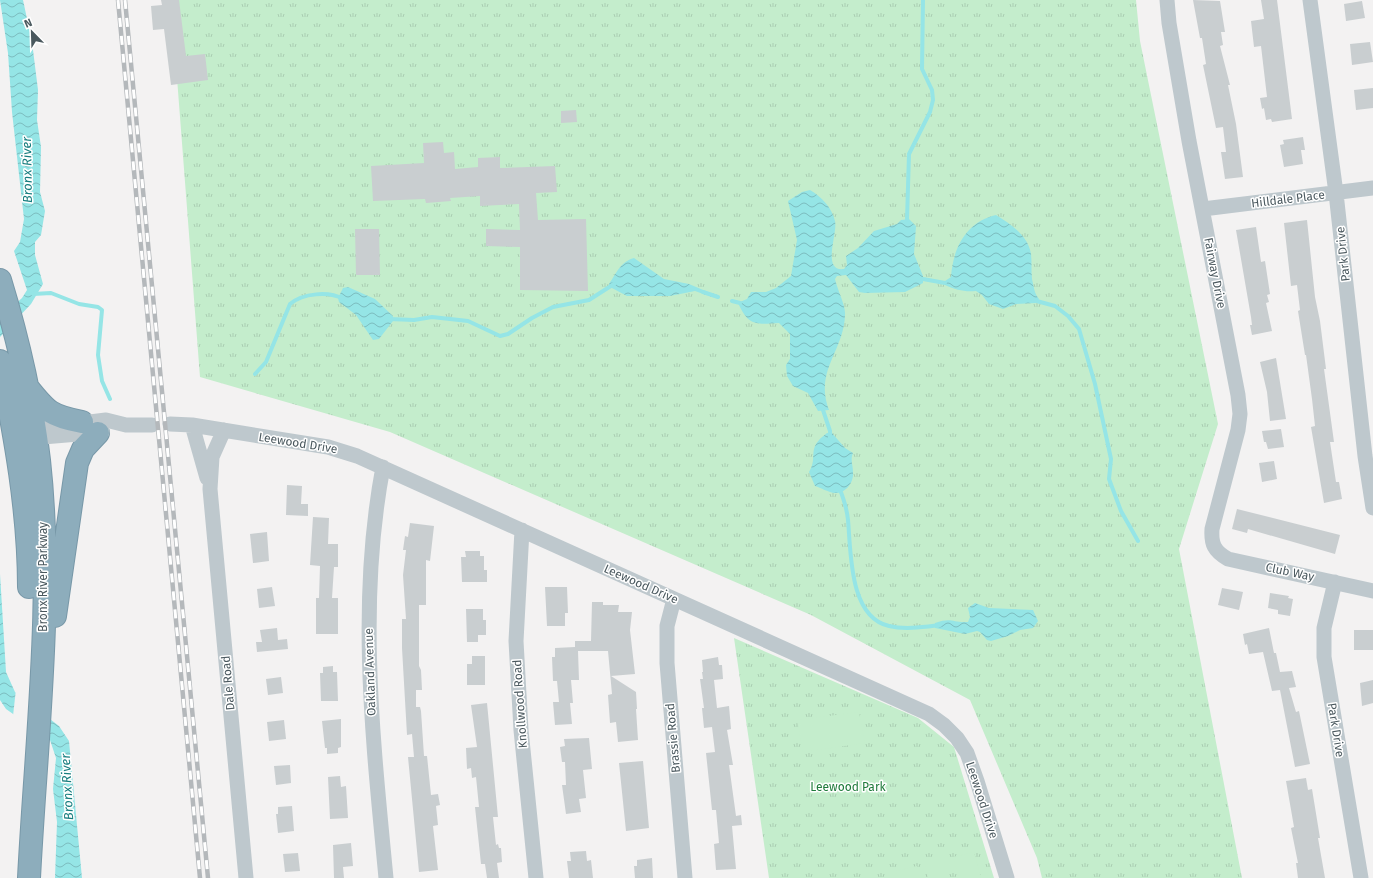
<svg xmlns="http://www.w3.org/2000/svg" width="1373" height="878" font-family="'Fira Sans',sans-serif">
<defs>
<pattern id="grass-tufts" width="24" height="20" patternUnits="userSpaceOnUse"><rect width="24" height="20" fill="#c4edcc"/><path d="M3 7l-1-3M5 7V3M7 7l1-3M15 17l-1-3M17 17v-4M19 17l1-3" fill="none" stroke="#aacdb2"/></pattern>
<pattern id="water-waves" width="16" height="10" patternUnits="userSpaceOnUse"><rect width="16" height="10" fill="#95e5e6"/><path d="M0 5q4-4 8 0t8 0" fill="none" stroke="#7cbcbe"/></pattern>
</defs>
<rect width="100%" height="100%" fill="#f3f2f2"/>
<path fill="url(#grass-tufts)" d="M171,0h965l4,41 78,383 -39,125 63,329h-200l-5,-20 -67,-158 -159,-85 -421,-183 -190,-55z
M734,638l184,80 36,29 40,131h-225z"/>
<path fill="#c4edcc" d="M859,712l6,31 -62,9 -6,-32z
M974,852l7,26h-22l-6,-21z
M945,859l5,19h-22l-3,-14z
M917,866l3,12h-22l-2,-7z"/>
<path fill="url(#water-waves)" d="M0,0h23l9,42 6,48 -1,30 4,27 -1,45 5,19 -4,24 -6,7v13l8,29 -12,20 -31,33v-19l22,-20 5,-8 -13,-39 6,-9 4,-23 -12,-107 -4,-59z
M810,190c12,7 22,18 25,31 3,12 -14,51 9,48l3,-4 -1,-9 12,-8 16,-17 23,-7 4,-4 8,-1 7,7 -2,28 9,22v7l-18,9 -40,1 -6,-1 -13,-17 -9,1 -2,3c2,10 11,27 10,36 -1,36 -31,56 -16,95l-11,1 -10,-18 -15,-7 -6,-10 -1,-11 4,-6v-25l-11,-11c-21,1 -30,4 -40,-18l1,-3 7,-3 4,-7h15l10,-4 15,-12 6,-36 -9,-39 14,-9z
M996,215c14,9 32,20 35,39 1,8 0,17 1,25 2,8 2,14 7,20l-3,4 -20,1 -13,5 -14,-5 -7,-9 -6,-4c-12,1 -20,-1 -31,-6v-4l6,-4c2,-29 15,-55 45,-62z
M634,258l30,21 25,5 19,8 -2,3 -11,-4 -25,5h-43l-17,-9 -1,-3c7,-10 11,-22 25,-26z
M348,287l27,12 18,17v5l-14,18 -6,1 -17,-25 -17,-13 -1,-4 5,-10z
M827,433h5l13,15 8,5c-3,7 0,12 0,19 1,11 -8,22 -19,21 -6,-1 -13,-5 -19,-7l-6,-14c10,-16 -4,-23 18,-39z
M0,574l6,98 9,20 44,34 10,15 13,137h-27l2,-56 -4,-33 3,-31 -6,-18 -44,-31 -6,-9z
M975,603l14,5 44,2 5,11 -5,7 -13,2 -12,6 -17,5 -4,-1 -7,-8 -3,-1 -12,3 -30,-6v-5c17,-6 17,0 33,-1l2,-5 -2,-9z"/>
<path fill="#f3f2f2" d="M16,689l32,26 -2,25 -33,-24z"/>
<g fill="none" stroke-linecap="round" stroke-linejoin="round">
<path stroke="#95e5e6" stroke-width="4" d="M907,220l2,-66 21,-42 3,-12 -1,-10 -10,-21 1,-69
M923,279l22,4
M703,292l15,5
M33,294l18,-1 28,11 19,3 4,3 -4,45 4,26 8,18
M1033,300l22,6 13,10 11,13 16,55 16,75 -2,20 12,32 17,30
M732,301l8,2
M389,319l25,1 18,-3 36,4 32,15 8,-2 24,-16 21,-11 36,-7 25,-16
M255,374l11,-12 24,-58c13,-11 39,-13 53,-5
M823,410l7,21v7
M839,487c4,10 8,22 9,33 3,32 1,97 41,106 16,4 35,1 51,-1"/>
</g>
<path fill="#c9ced0" d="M161,0h18l7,56 19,-2 3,26 -37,5 -7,-56 -11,1 -2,-24 11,-1z
M1193,0l27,1 5,31h-4l2,13 -3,1 10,39h-2l8,39 7,53 -18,2 -4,-27h5l-3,-25 -7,1 -13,-63 3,-1 -4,-26h-2z
M1261,0h16l15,119 -20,3 -1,-3 -5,1 -2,-12 -2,1 -2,-11 7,-1 -6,-51 -7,1 -3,-26 13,-2z
M1362,1l3,17 -19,3 -2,-17z
M1370,42l3,20 -21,3 -2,-21z
M1373,88v20l-17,2 -2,-20z
M576,110l1,12 -16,1v-12z
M1303,137l2,13h-4l2,14 -19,3 -4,-22 4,-1 -1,-4z
M443,142l1,11 10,-1 1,17 23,-2v-9l22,-1v11l55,-2 2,26 -21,1 2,27 48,-1 2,72 -68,-1v-43l-34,-1v-17l34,1 -1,-26 -39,2v-10l-30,2 1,3 -25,2 -1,-4 -52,2 -2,-35 53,-3 -1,-20z
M1307,220l8,77 5,24 6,48h-2l10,73h-4l6,40h3l3,17 -18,4 -13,-76 4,-1 -3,-27 -6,-44h-1l-7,-44 2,-1 -3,-25 -6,1 -7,-63z
M1256,227l5,35 4,-1 5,33 -3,1 2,7 -3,1 6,28 -20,4 -2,-10h2l-1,-8 -15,-87z
M355,229h24l1,46h-24z
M1276,358l10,61 -16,2 -3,-29 -7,-30z
M1281,429l3,18 -16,2 -2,-7h-2l-2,-11z
M1274,461l3,18 -15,3 -3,-19z
M287,485l15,1 -1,18h7v12l-22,-1z
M1237,509l103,26 -5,19 -87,-25 -1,4 -15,-4z
M313,517l16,1 -1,26h10v23h-4l-2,31h6v36h-22v-36h3l1,-32 -10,-1z
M410,523l24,3 -4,35 -4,-1v45h-7v61l2,4 1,20h-6v17h4l1,4 3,45h3l4,39 7,-1 2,11 -4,1 2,19 -5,1 5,44 -19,2 -11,-115h6l-2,-23 -5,1 -5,-87v-29h4l-3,-44 3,-25h-3l2,-14 3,1z
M267,532l2,29 -16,2 -3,-29z
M465,551h15v5h4v14h3v12h-25l-1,-25h5z
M272,587l3,19 -16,2 -2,-19z
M545,587h22l1,26h-3v13h-18z
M1222,588l21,4 -4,18 -21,-5z
M1270,593l19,3 -1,2 5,1 -3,17 -12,-2v-4l-10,-2z
M592,602h11v3h16l-1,7h14l-2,18 5,44 -24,2 25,16 1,17h-1l2,31 -20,2 -2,-20 -6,1 -2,-28 4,-1 -4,-43h-30l1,29h-8l2,23h-3l2,21 -17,1 -2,-23h6l-2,-21h-4l-1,-24h3v-9l20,-1v-6h16z
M466,609h17v11h3v15h-8v7h-11z
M277,628l1,12 9,-1 1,10 -31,3 -1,-10h6l-2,-12z
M1269,628l5,25h2l4,19 12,-1 4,16 -7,1 7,24 3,-1 11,53 -15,3 -15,-77 -8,1 -9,-39 -14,2 -2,-10 -2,1 -2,-11z
M1354,630h19v20h-19z
M472,656h13v29h-18v-21h5z
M718,657l1,8h3l1,14 -9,1 3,28 12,-2 2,23 -4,1 6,35h-4l7,51 5,-1 1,10 -10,1 4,43 -20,1 -2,-26 5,-1 -3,-33h-4l-6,-57 9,-1 -3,-25 -8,1 -2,-20h2l-4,-29h3l-1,-7h1l-1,-12z
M333,666v6h4l1,29h-17l-1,-28h3v-6z
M281,677l2,16 -15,2 -2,-16z
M1373,680v23l-11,3 -2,-23z
M487,703l11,114h-5l3,28 2,-1 1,4h2l1,14 -5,1 2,15h-12l-2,-14h-4l-6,-57h4l-3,-30 -4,1 -1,-10 -4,1 -1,-21 11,-1 -6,-42z
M341,719v28l-3,1v5l-11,1v-6h-2l-3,-27z
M284,720l2,19 -17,2 -2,-19z
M589,738l3,31 -9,1 3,28 -7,1 2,13 -15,2 -4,-29h4l-1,-23h-3l-2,-15 5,-1 -1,-7z
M643,761l6,67 -23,3 -7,-68z
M290,765l1,18 -15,2 -2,-19z
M340,776l1,11 5,-1 2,32 -18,1 -2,-42z
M1306,778l2,12 4,-1 8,49h-2l7,40h-27l-2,-15h2l-7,-35 3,-1 -8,-46z
M292,806l2,25 -16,2 -2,-19h2v-7z
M351,843l2,23 -10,1 1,11h-10l-1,-33z
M586,851l1,10 4,-1 2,18h-24l-2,-17h4l-1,-9z
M298,853l2,18 -15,1 -2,-18z
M652,858l1,20h-18l-1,-12h3v-6z"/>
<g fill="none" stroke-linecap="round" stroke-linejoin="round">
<defs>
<path id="highway" d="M0,280c18,59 32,119 39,180 15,137 -3,281 -10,418
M0,361c15,74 29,151 29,226
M28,388c19,24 23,28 54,34
M55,616l22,-153 6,-14 15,-16"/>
</defs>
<use href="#highway" stroke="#7898a8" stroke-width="24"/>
<path stroke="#bec8cd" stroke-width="15" d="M1167,0l2,23 20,118 49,254 2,19 -2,16 -26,99c-1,15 2,22 16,30l145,32
M1310,0l26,193 29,263 8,52
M1203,209l170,-21
M170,424l22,1 136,22 29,9 572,258 15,11 13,13 10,15 10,28 30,97
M192,425l15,53
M224,430l-12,27 -2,32 36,389
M26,432l8,-3 72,-9 20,5h26
M31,438l71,-6
M383,467c-26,137 -10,274 3,411
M522,530l-6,111 5,89 15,148
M1335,582l-11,46v29l37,221
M674,599l-7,27v37l18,215"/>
<use href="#highway" stroke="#8dadbc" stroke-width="22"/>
<defs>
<path id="rail" d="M118,0l82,878
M125,0l83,878"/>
</defs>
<use href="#rail" stroke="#b4b8bb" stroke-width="4.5"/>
<use href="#rail" stroke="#fff" stroke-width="3" stroke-dasharray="9" stroke-linecap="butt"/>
</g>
<g text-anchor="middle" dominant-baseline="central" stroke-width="3" stroke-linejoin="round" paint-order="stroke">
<g font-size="12" fill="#4a585e" stroke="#fff">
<text transform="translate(1288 199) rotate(-7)">Hilldale Place</text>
<text transform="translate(1343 254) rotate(-96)">Park Drive</text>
<text transform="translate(1215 273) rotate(79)">Fairway Drive</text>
<text transform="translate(298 443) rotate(9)">Leewood Drive</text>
<text transform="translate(1290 572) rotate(12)">Club Way</text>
<text transform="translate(43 577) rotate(-90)">Bronx River Parkway</text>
<text transform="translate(641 584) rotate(24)">Leewood Drive</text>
<text transform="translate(370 672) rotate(-92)">Oakland Avenue</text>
<text transform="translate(228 683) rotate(-95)">Dale Road</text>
<text transform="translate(520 704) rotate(-94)">Knollwood Road</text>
<text transform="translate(1336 730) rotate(81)">Park Drive</text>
<text transform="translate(673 738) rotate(-95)">Brassie Road</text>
<text transform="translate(982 800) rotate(72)">Leewood Drive</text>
</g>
<g font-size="12" fill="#1f7b3b" stroke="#fff">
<text x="848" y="787">Leewood Park</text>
</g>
<g font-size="13" font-style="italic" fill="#167d7e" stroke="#fff">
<text transform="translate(27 170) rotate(-91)">Bronx River</text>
<text transform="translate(67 787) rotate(-93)">Bronx River</text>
</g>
</g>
<g transform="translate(32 32) rotate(337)" stroke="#ffffff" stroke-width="3" paint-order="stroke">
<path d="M0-3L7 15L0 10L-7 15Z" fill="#4a585e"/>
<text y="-6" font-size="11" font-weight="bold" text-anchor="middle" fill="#4a585e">N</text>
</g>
</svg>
